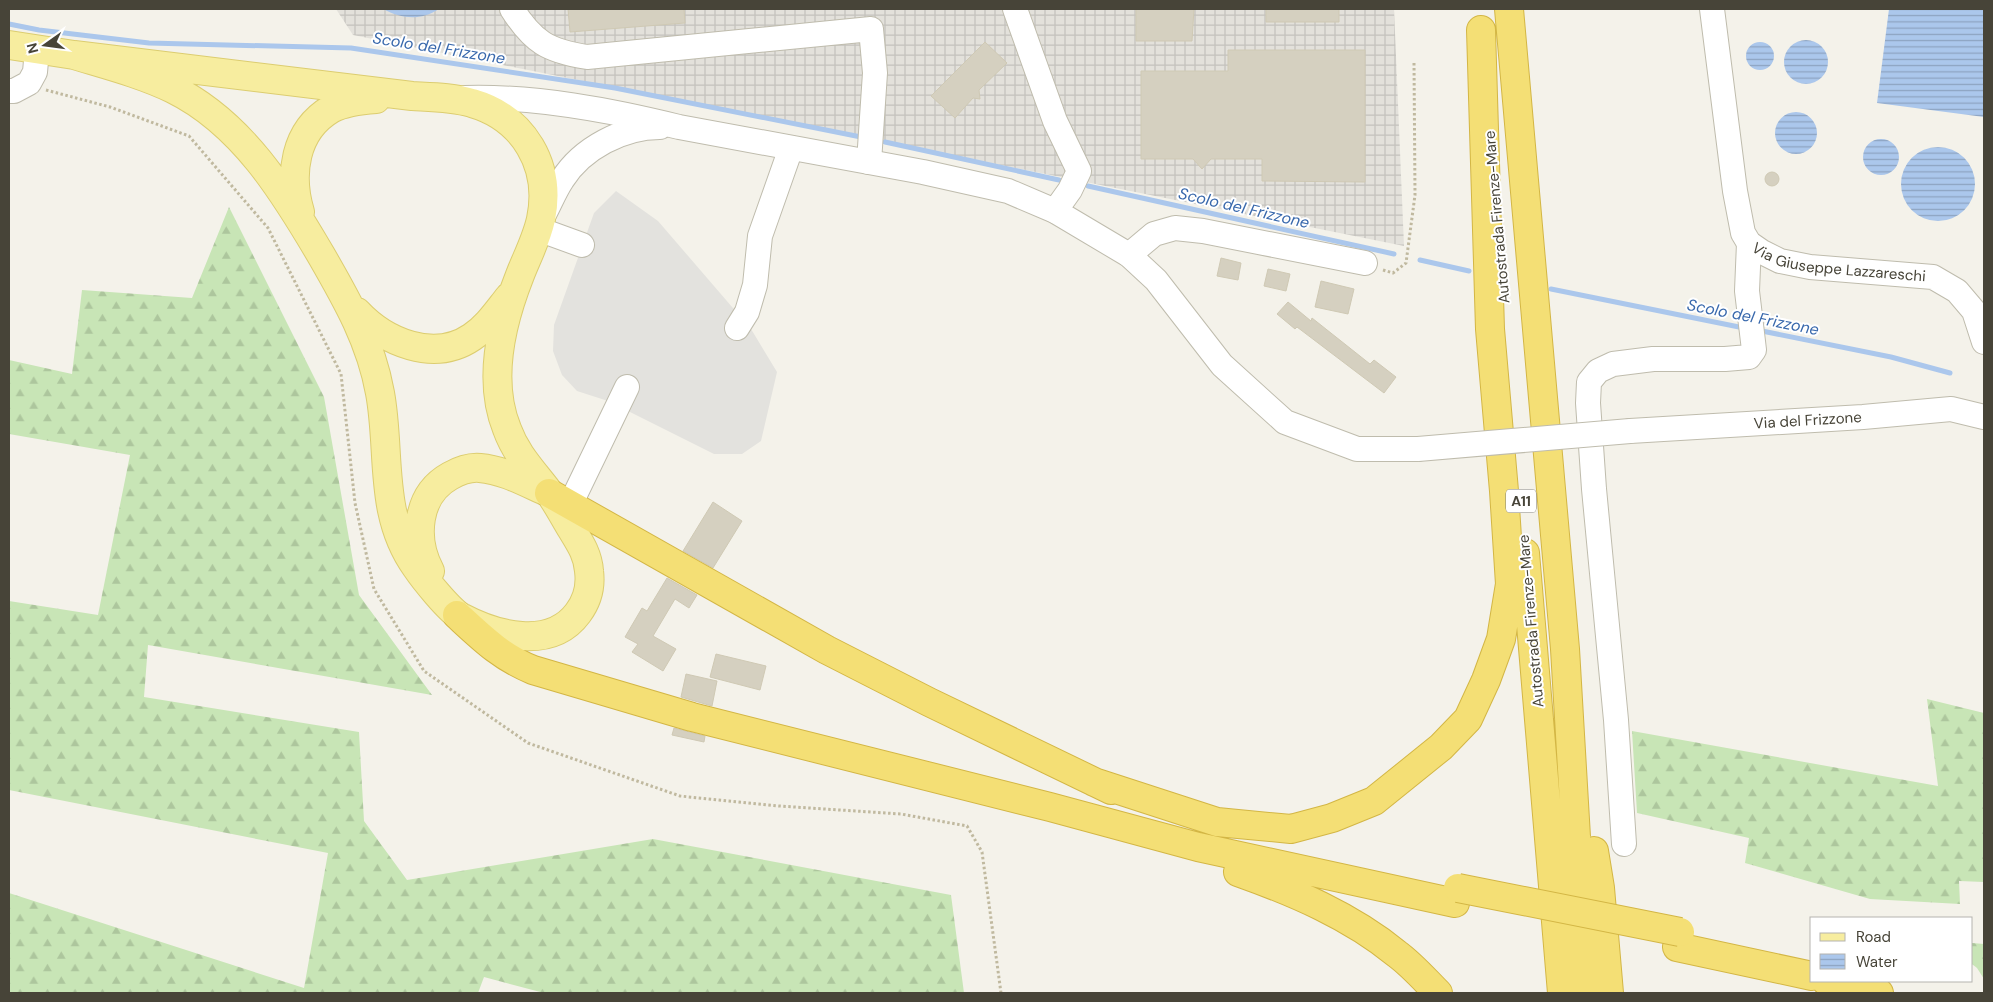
<svg xmlns="http://www.w3.org/2000/svg" width="1993" height="1002" font-family="'DM Sans',sans-serif">
<defs>
<pattern id="industrial-grid" width="8" height="8" patternUnits="userSpaceOnUse" patternTransform="scale(1.25)"><rect width="8" height="8" fill="#e3e1db"/><path d="M0 4h8M4 0v8" fill="none" stroke="#c4c2bd"/></pattern>
<pattern id="forest-firs" width="22" height="20" patternUnits="userSpaceOnUse" patternTransform="scale(1.25)"><rect width="22" height="20" fill="#c8e5b6"/><path d="M5 1l3.5 6h-7zM16 11l3.5 6h-7z" fill="#adc69d"/></pattern>
<pattern id="water-rules" width="6" height="5" patternUnits="userSpaceOnUse" patternTransform="scale(1.25)"><rect width="6" height="5" fill="#abc7ec"/><path d="M0 2.5h6" fill="none" stroke="#8da3c0"/></pattern>
</defs>
<rect width="100%" height="100%" fill="#f4f2ea"/>
<path fill="url(#industrial-grid)" d="M336,9h1058l10,237 -1051,-211z"/>
<path fill="url(#forest-firs)" d="M229,207l95,190 35,198 73,100 -284,-50 -4,52 215,35 5,89 43,59 246,-41 298,56 13,98h-420l-60,-16 -6,16h-469v-100l295,95 24,-135 -319,-63v-189l89,14 32,-160 -121,-21v-74l63,14 10,-84 110,8z
M1927,699l57,14v169l-25,-1 1,23 -90,-5 -125,-36 4,-25 -112,-25 -5,-82 306,55z
M1972,943l12,1v35l-7,-11 -5,-4z"/>
<path fill="#e3e2de" d="M616,191l42,30 93,108 26,43 -16,69 -19,13h-28l-106,-53 -31,-10 -15,-16 -9,-24 1,-26 40,-112z"/>
<path fill="url(#water-rules)" d="M383,9h56c-19,12 -37,10 -56,0z
M1889,9h95v108l-107,-14z
M1784 62a22 22 0 1 1 44 0a22 22 0 1 1-44 0Z
M1746 56a14 14 0 1 1 28 0a14 14 0 1 1-28 0Z
M1775 133a21 21 0 1 1 42 0a21 21 0 1 1-42 0Z
M1863 157a18 18 0 1 1 36 0a18 18 0 1 1-36 0Z
M1901 184a37 37 0 1 1 74 0a37 37 0 1 1-74 0Z"/>
<g fill="none" stroke-linecap="round" stroke-linejoin="round">
<path stroke="#abc7ec" stroke-width="5" d="M9,24l30,6 110,13 202,5 264,40 246,49
M885,142l174,38
M1088,186l306,68
M1420,260l49,11
M1551,289l193,39
M1757,330l134,27 59,16"/>
</g>
<path fill="#d5d0c0" stroke="#cfc9b4" d="M568,9h116l1,14 -115,9z
M1136,9h58l-2,32h-56z
M1266,9h73v13h-73z
M985,42l22,21 -28,27 1,9 -7,-1 -18,20 -24,-22z
M1228,50h137v132l-103,-1v-22h-51l-9,10 -9,-10h-52v-88h87z
M1765 179a7 7 0 1 1 14 0a7 7 0 1 1-14 0Z
M1221,258l20,5 -3,17 -21,-4z
M1268,269l22,5 -4,17 -22,-5z
M1321,281l33,8 -6,25 -33,-7z
M1288,302l23,19 1,-3 58,46 4,-4 22,17 -12,16 -87,-66 -2,2 -18,-15z
M713,502l29,19 -29,47 -30,-17z
M667,578l30,17 -8,13 -14,-9 -22,37 23,13 -13,22 -31,-19 6,-8 -13,-7 17,-29 5,3z
M716,654l50,12 -6,24 -50,-13z
M686,674l31,7 -5,25 -31,-9z
M674,728l31,8 -1,6 -32,-7z"/>
<g fill="none" stroke-linecap="round" stroke-linejoin="round">
<defs>
<g id="minor">
<path d="M512,9c21,33 36,42 75,48l284,-28 4,44 -6,89"/>
<path d="M1015,9l40,112 24,50 -9,19 -15,21"/>
<path id="s1" d="M1712,9l23,182 8,42 6,10 13,9 18,9 30,6 123,10 24,14 17,20 10,31"/>
<path d="M9,91h5l15,-8 6,-11 2,-22"/>
<path d="M465,98c71,-2 145,12 214,29l244,45 85,19 47,20 74,44 27,25 66,85 63,57 72,27h61"/>
<path d="M542,218c7,-12 12,-26 20,-38 20,-32 61,-53 98,-53"/>
<path d="M538,229l44,16"/>
<path d="M1129,255l25,-21 21,-6 28,3 162,32"/>
<path d="M737,328l10,-16 8,-27 5,-49 31,-88"/>
<path id="s2" d="M1630,431l233,-14 88,-8 33,8"/>
<path d="M570,505l57,-118"/>
<path d="M1624,844l-8,-124 -22,-231 -6,-86 1,-21 9,-11 15,-7 40,-5h72l24,-2 5,-7 -7,-59 2,-48"/>
</g>
<path id="major" d="M9,45l65,10 338,41c20,1 41,1 60,7 52,15 80,63 69,116 -4,19 -14,38 -21,56 -19,48 -33,105 -13,154 9,25 25,41 41,62 9,12 16,26 24,39 8,13 16,25 17,41 2,15 -2,30 -11,42 -28,38 -83,22 -117,4 -12,-7 -37,-38 -45,-50 -38,-53 -25,-115 -36,-174 -9,-51 -33,-93 -59,-138 -37,-63 -79,-132 -148,-166 -31,-15 -66,-24 -99,-34
M300,212c-11,-37 -6,-81 31,-103 13,-7 31,-9 45,-10
M357,312c28,30 77,51 115,25 15,-10 25,-25 37,-40
M430,571c-17,-32 -14,-76 20,-95 9,-5 20,-9 30,-8 23,2 45,14 65,23"/>
<path id="highway" d="M1509,9l56,640 11,188 14,156
M549,493l278,157 102,52 182,88
M1525,553l37,440
M457,615c25,23 44,42 76,55l159,47 358,90 148,40 257,56
M1094,782l123,40 74,7 41,-11 42,-17 67,-54 27,-28 18,-39 15,-41 9,-55 -6,-93 -14,-162 -9,-299
M1594,851l6,37 9,105
M1238,872c56,20 113,44 159,82 15,11 28,26 41,39
M1677,947l135,29
M1826,981l26,12
M1860,981l19,12"/>
</defs>
<use href="#minor" stroke="#bfbcad" stroke-width="26"/>
<use href="#major" stroke="#dccd70" stroke-width="30"/>
<use href="#highway" stroke="#d3b645" stroke-width="30"/>
<path stroke="#c0b99f" stroke-width="3" stroke-dasharray="2.5 2.5" stroke-linecap="butt" d="M46,90l64,17 79,29 79,92 73,146 14,129 19,86 50,82 104,72 152,53 99,10 122,8 66,12 15,26 19,141
M1383,270l10,3 13,-10 9,-68 -1,-133"/>
<use href="#minor" stroke="#fff" stroke-width="24"/>
<use href="#major" stroke="#f7ed9f" stroke-width="28"/>
<use href="#highway" stroke="#f4df75" stroke-width="28"/>
<defs>
<path id="minor-bridge" d="M1418,449l212,-18"/>
<path id="highway-bridge" d="M1458,888l222,44"/>
</defs>
<use href="#minor-bridge" stroke="#bfbcad" stroke-width="26" stroke-linecap="butt"/>
<use href="#highway-bridge" stroke="#d3b645" stroke-width="30" stroke-linecap="butt"/>
<use href="#minor-bridge" stroke="#fff" stroke-width="24"/>
<use href="#highway-bridge" stroke="#f4df75" stroke-width="28"/>
</g>
<g text-anchor="middle" dominant-baseline="central" stroke-width="4" stroke-linejoin="round" paint-order="stroke">
<rect fill="#fff" stroke="#7e7c74" stroke-width="1" x="1506" y="489.5" width="30" height="23" rx="4"/>
<g font-size="14" font-weight="bold" fill="#474438">
<text x="1521" y="501">A11</text>
</g>
<g font-size="15" fill="#474438" stroke="#fff">
<text transform="translate(1497 217) rotate(-95)">Autostrada Firenze-Mare</text>
<text stroke="none"><textPath href="#s1" startOffset="332">Via Giuseppe Lazzareschi</textPath></text>
<text stroke="none"><textPath href="#s2" startOffset="178">Via del Frizzone</textPath></text>
<text transform="translate(1531 621) rotate(-95)">Autostrada Firenze-Mare</text>
</g>
<g font-size="16" font-style="italic" fill="#3868ac" stroke="#fff">
<text transform="translate(439 48) rotate(9)">Scolo del Frizzone</text>
<text transform="translate(1244 208) rotate(13)">Scolo del Frizzone</text>
<text transform="translate(1753 317) rotate(11)">Scolo del Frizzone</text>
</g>
</g>
<rect width="1993" height="1002" fill="none" stroke="#474438" stroke-width="20"/>
<rect x="1810" y="917" width="162" height="65" fill="#ffffff" stroke="#b5b4af"/>
<rect x="1820" y="933" width="25" height="8" fill="#f7ed9f" stroke="#b5b4af"/>
<text x="1856" y="942" font-size="15" fill="#474438">Road</text>
<rect x="1820" y="954" width="25" height="15" fill="url(#water-rules)" stroke="#b5b4af"/>
<text x="1856" y="967" font-size="15" fill="#474438">Water</text>
<g transform="translate(45 45) rotate(256)" stroke="#ffffff" stroke-width="4" paint-order="stroke">
<path d="M0-4L9 19L0 12L-9 19Z" fill="#474438"/>
<text y="-8" font-size="14" font-weight="bold" text-anchor="middle" fill="#474438">N</text>
</g>
</svg>
